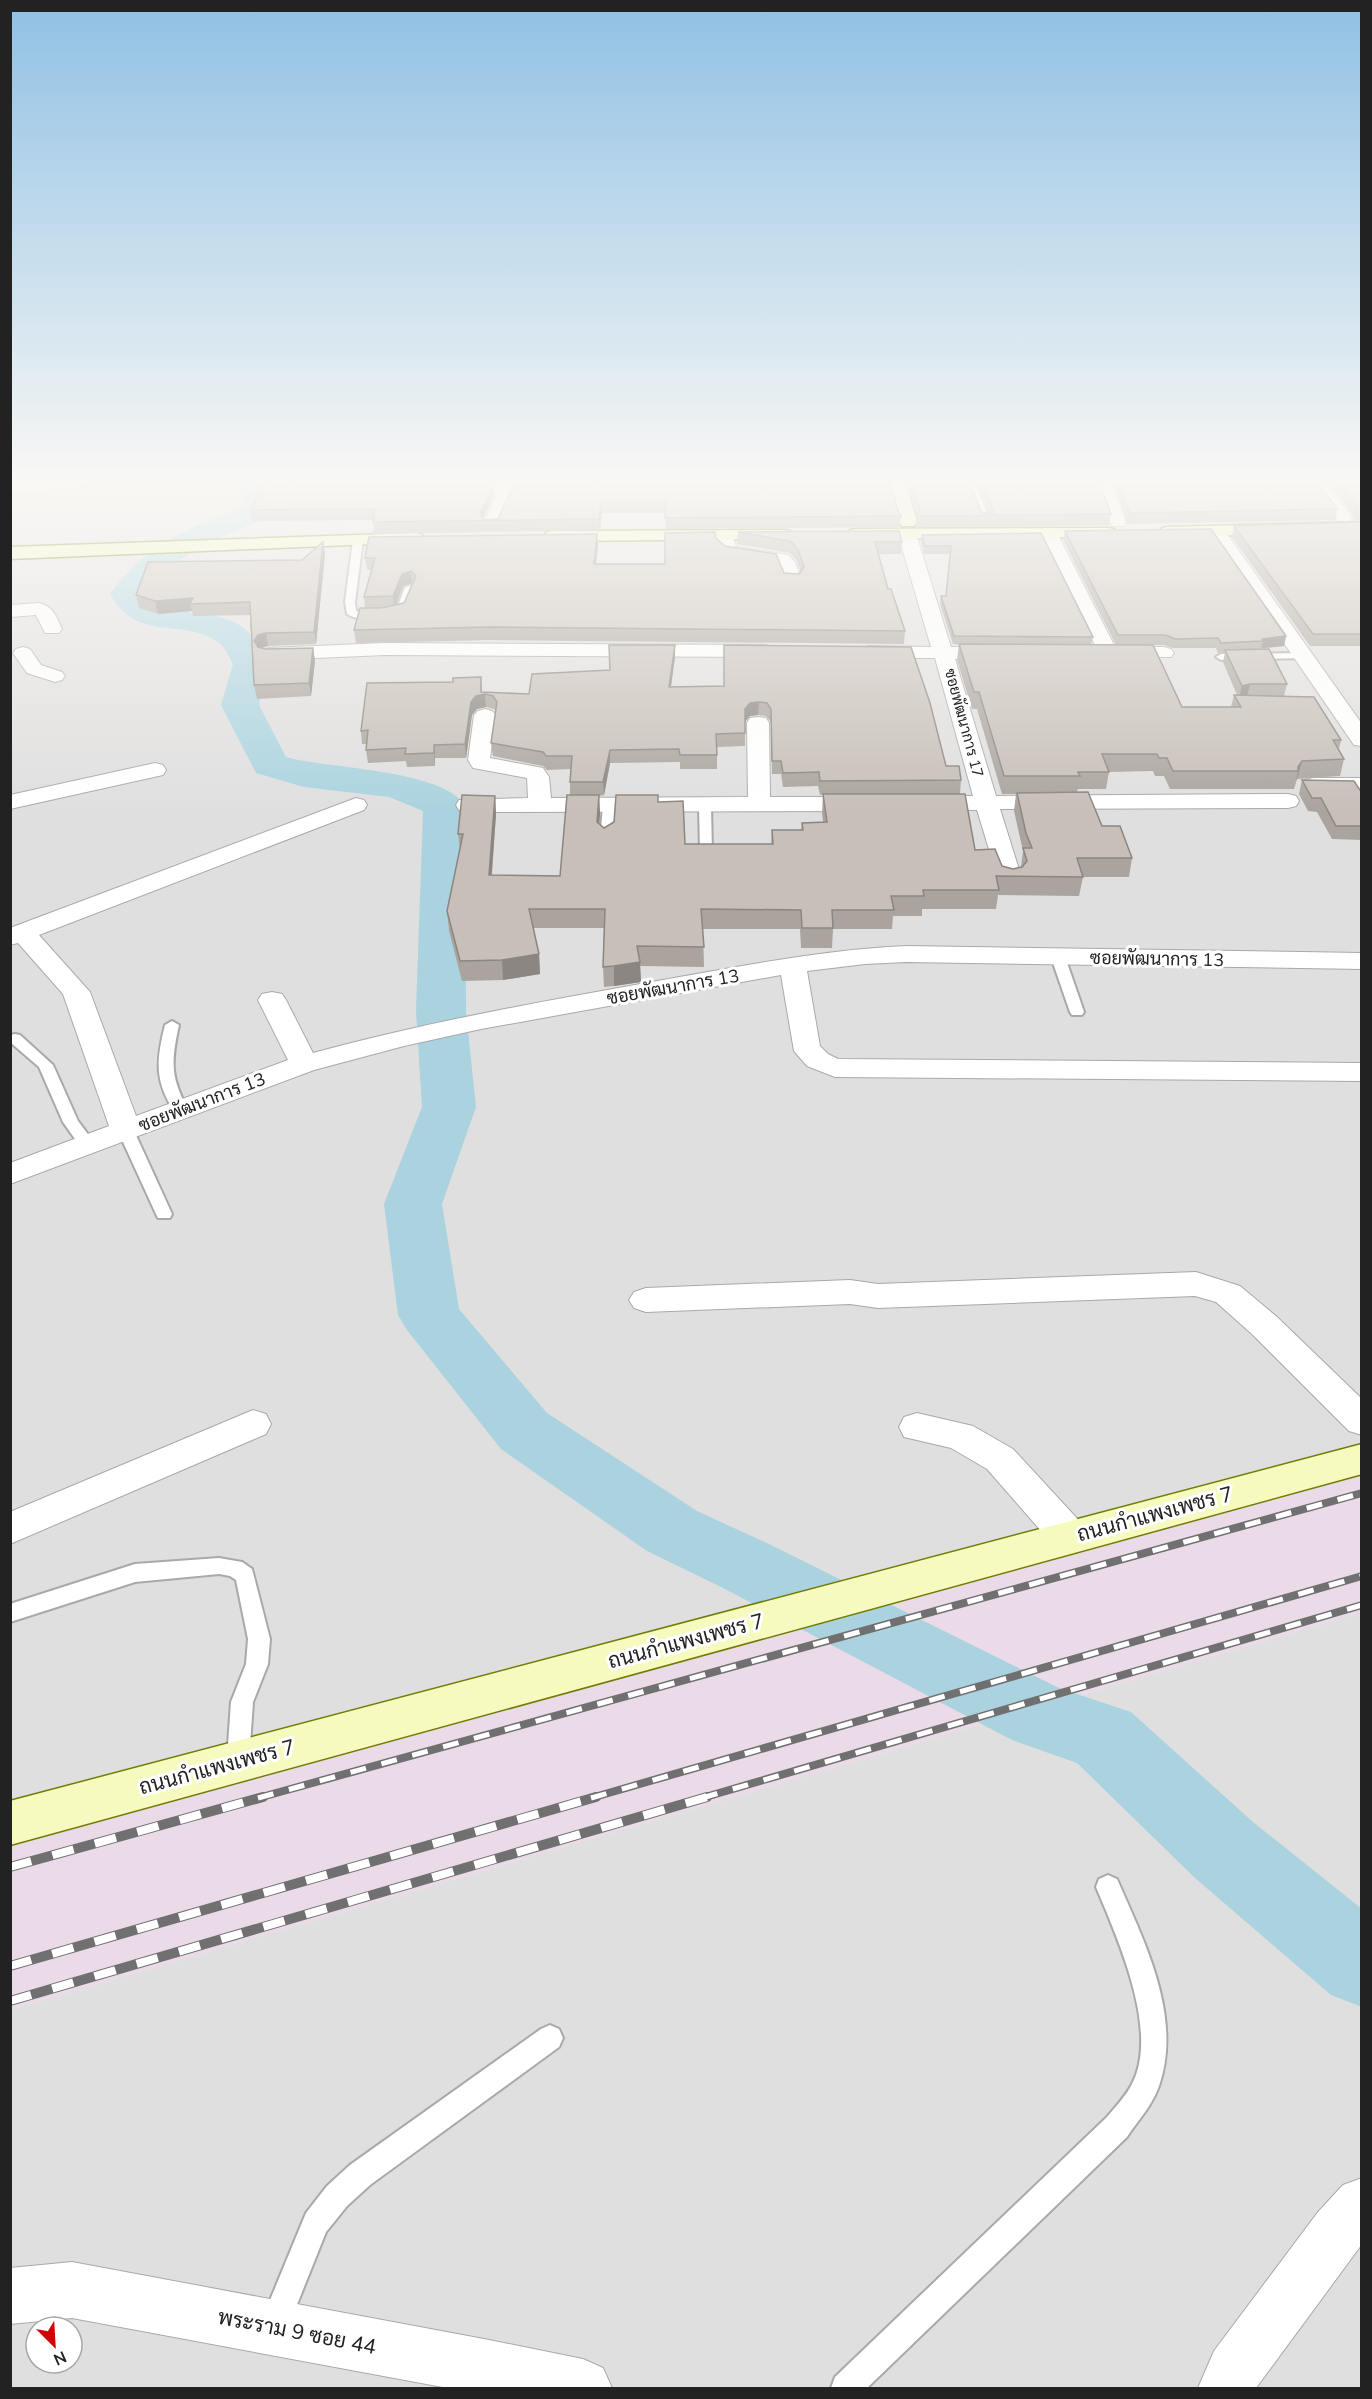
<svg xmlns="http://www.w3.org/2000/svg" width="1372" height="2399" font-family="'Nunito Sans',Sarabun,sans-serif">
<rect width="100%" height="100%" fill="#f2efe9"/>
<path fill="#e0dfdf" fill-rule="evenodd" d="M11,477h1350v1911h-1350zM36,2327h36v36h-36z"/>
<path fill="#ebdbe8" d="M1361,1466v147l-1350,397v-183z"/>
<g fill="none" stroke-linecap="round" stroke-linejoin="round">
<path fill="#aad3df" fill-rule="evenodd" d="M235,477h29c9,16 14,26 3,42 -50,18 -89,34 -123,76 14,23 78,12 101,34 10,9 17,24 24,35l-10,41 27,52c43,12 154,12 179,48l1,206 10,96 -34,97 17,105 88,104 150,98 74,34 288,143 72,24 122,110 109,87v98l-31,-12 -136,-117 -118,-115 -65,-23 -291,-153 -74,-36 -146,-102 -94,-119 -9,-15 -14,-111 38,-97 -6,-96 7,-200 -34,-14 -85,-10 -48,-14 -35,-68 12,-41c-4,-7 -9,-19 -16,-23 -37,-23 -81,1 -107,-47 33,-47 79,-68 132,-86l2,-13z"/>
<defs>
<path id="lane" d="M965,477h8l17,45 -1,2 -7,-2z
M1013,477h75l1,3 -4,3 -61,1z
M358,537l5,3 -8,62 1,9 27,2 13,-2 9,-24 8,-2 2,2 -12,28c-15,4 -42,8 -56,-1l-2,-12 8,-62z
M1303,653l4,1v4l-86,2 -5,-3 5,-3z
M705,801l6,4 1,48 -6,4 -6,-4 -1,-48z
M609,802l6,4 -3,35 -6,4 -6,-4 3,-35z
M1058,953l7,4 19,55 -2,3h-10l-2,-3 -19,-55z
M172,1021l7,4c-8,37 -9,53 10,86l-8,5 -5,-2c-22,-32 -20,-53 -11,-89z
M15,1034l5,1 33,30 25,56 18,24 -2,4h-12l-19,-27 -24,-55 -29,-25v-7z
M126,1126l8,5 38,83 -2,4h-12l-2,-4 -38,-83z
M219,1558l23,4 10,7 18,70 -2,25 -15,38 -4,58 -3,7 -8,3 -8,-3 -3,-7 4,-58 15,-38 2,-25 -12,-59 -6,-4 -11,-2 -84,8 -125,40v-18l125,-40z
M1108,1875l9,4c27,62 66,138 42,207 -7,20 -21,34 -32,51l-260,251h-36l4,-11 272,-260c9,-11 19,-21 25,-33 28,-53 -15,-147 -36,-197l3,-8z
M550,2025l9,4 4,9 -4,9 -189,138 -23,21 -21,26 -40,100 -10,5 -10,-5 -5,-10 45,-109 21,-27 23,-21 191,-136z"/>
<path id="street" d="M74,477h50l-8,5 -106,13v-10z
M505,477h16l-22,48 -2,4h-12l-2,-4 15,-32h-46l-8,-5 8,-5h50z
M1093,477h16l17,45 -2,4h-12l-2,-4z
M1305,477h17l30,40 -2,4h-12z
M1216,526l6,1 140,197v22l-8,-1 -147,-214 3,-4z
M1048,528l6,1 3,4 58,114h49l7,2 3,4 -3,4h-70l-62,-124 3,-4z
M907,529l6,1 3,4 35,113h48l7,2 3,4 -3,4 -7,2h-44l41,137 292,-2 8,2 3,5 -3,5 -8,2 -288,1 22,70 -3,5 -9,2 -9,-2 -3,-5 -21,-69h-54l-8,-2 -3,-5 3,-5 8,-2h50l-38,-138h-66l-7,-2 -3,-4 3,-4 7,-2 62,1 -33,-113 3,-4z
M725,530l6,1 5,16 52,8 7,7 6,18 -3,4h-12l-9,-20 -52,-8 -7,-8 -2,-13 3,-4z
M39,603c15,4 17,13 23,26l-3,4h-14l-9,-18 -26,2v-12z
M385,643l380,2 7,2 3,4 -3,4 -7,2 -380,-2 -116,5 -7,-2 -3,-4 3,-4 7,-2z
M23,647l7,2 11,16 21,7 3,4 -3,4 -7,2 -28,-9 -14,-20 3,-4z
M485,709l7,2 4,4 -6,43 53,10 6,9 2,21 197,-1 -1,-74 3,-5 8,-1 8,1 3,5 1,74h94l8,2 3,5 -3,5 -8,2 -397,1 -8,-2 -3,-5 3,-5 69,-2 -1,-20 -54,-10 -5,-8 6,-45 4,-4z
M155,763l8,2 3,5 -3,5 -153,34v-14z
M1313,778h49v14l-57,-2 -3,-5 3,-5z
M356,798l8,2 3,5 -3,5 -325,125 51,57 46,124 152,-56 -30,-60 4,-6 10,-2 10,2 4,6 27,53c110,-30 221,-50 333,-70 86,-15 172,-33 260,-37l456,7v16l-456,-7 -41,2 -58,7 13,75 8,8 10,5 524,4v18l-527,-4 -28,-11 -13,-15 -13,-76 -300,54 -77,17 -90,24 -304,114v-21l99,-37 -46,-132 -45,-51 -8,2v-17z
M1196,1272l44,14 37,31 85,82v36l-13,-4 -96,-96 -37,-33 -21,-6 -317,12 -28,-4 -204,8 -12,-4 -5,-8 5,-8 12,-4 204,-8 28,4z
M253,1410l13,4 5,10 -5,10 -256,110v-32z
M917,1413l56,13 40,23 71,77 5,11 -5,11 -14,5 -14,-5 -69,-79 -36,-21 -47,-11 -5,-10 5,-10z
M1362,2178v66l-106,144h-58l16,-37 104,-139 25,-27z
M72,2262l412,77 99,20 20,9 9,20h-164l-376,-70 -62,6v-56z"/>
<path id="secondary" d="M888,477h16l13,45 -3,4h-12l-3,-4z
M1362,522v10l-194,5 -6,-1 -3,-4 3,-4 6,-1z
M1108,528l6,1 3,4 -3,4 -258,2 -6,-1 -3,-4 3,-4 6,-1z
M784,530l6,1 3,4 -3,4 -237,2 -6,-1 -3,-4 3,-4 6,-1z
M415,533l6,1 3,4 -3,4 -411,17v-12z
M1362,1444v30l-1352,371v-44z"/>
</defs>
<use href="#lane" stroke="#a9a9a9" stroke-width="4"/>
<use href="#street" stroke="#a9a9a9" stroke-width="2"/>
<use href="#secondary" stroke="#707d05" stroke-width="3"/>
<use href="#lane" fill="#fff" fill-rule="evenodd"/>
<use href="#street" fill="#fff" fill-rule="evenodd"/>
<use href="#secondary" fill="#f7fabf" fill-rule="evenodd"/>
<defs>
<path id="rail-far1" d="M258,1798l1104,-305
M591,1798l771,-222
M702,1798l660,-193"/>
<path id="rail" d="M10,1867l253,-70
M10,1966l586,-169
M10,2001l697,-204"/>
</defs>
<use href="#rail-far1" stroke="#707070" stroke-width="8"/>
<use href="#rail" stroke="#707070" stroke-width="10"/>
<use href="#rail-far1" stroke="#fff" stroke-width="5" stroke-dasharray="16" stroke-linecap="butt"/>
<use href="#rail" stroke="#fff" stroke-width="8" stroke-dasharray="22" stroke-linecap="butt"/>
</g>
<path fill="#aba49e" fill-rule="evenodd" d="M267,477h236l-2,4 -203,1 -3,2 1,1 198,10 -11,24 1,1 14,-1 20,-32v-10h371l9,34 3,5 -1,11 -234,2 -1,-16h-63l-2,17 -226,4 -1,-14 -121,1 -1,-11z
M906,477h62l13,35 8,1 -14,-36h12l3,9 63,-1 1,-8h43l14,37 -2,11 -193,2 1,-12z
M1112,477h202l23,32 -2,11 -208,4z
M1324,477h38v43h-9l1,-4z
M1362,522v124h-52l-78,-109 2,-11z
M1065,531l221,105 -2,10 -23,3 26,35 -3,12 57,44 -2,9 5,10 -4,17 -43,3 -3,10h-124l-6,-13h-9l-2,-5 -44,1 -3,17h-28l-1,3 25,34 30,32 -3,19h-46l-4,19 -81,-1 -2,14h-74v7h-29l-1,13h-59l-1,19h-31l-1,-19h-97l1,38 -64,-1 1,16 -27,4 -10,1 -1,-20 1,-39h-71l6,26 1,20 -37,6 -41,1 -13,-50 -2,-20 13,-62 -2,-15 37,-38 1,18 -4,61 68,1 10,-81v-13l1,-13 -24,1 -4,-4 -50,-10 -2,-13 5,-31 -2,-3 -8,-2 -9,2 -5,6 -6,43h-31v8l-28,1 -1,-6 -38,2 -2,-13 1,-6h-5l-1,-13 121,-39 47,2 81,-24 65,-25v12l-4,30 53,-1 222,80 15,14 -1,14 15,56 27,16 11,3 8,-2 2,-16 -9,-40 2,-17h-14l-25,-85h-5l-15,-49 2,-16 130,1 -136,-1 -13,-40 1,-8h5l4,-42h-26l-3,-12 1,-7 119,-2 52,104 -2,8 91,62h49l3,-12h3l-14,-33 2,-9h-7l-2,-5h-43l-9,-3h-48l-53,-105zM758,715l8,1 5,6 1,52h9l2,13 35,-1 2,9 3,-1 -1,19 1,9 -21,1 -1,7h-29l-1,14h-86l-27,-42 -54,26 -5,-4 1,-10 -1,-18 5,-1 6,-32 70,-1v7h37v-22l28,-1v-25l5,-5z
M738,532l164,10 -1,12h-23l10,35 17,42 -1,13 -412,-4 -136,3 -2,-13 11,-22 -1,-11 8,-27h-5l-2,-12 232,-24 1,12 -2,18h69l51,-26 9,8 59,27 15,1 1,-3 -3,-10 -7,-8 -53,-9zM412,583l-8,20 -8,2 7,-19z
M323,542l2,12 -9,90 -48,2 -7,2 5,1 47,-1 2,13 -4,35 -54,3 -3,-14 -4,-70 -57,1 -1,-5 -34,3 -19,-6 -3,-13 166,-35z
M1302,780l60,13v47l-30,-1 -15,-27 -9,-1 -9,-17z"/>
<path fill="#8b8681" d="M288,477h9l1,5 -10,8 -2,-11z
M494,484v11l-12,26 -2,-8z
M601,502l1,11 -2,17 -1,-11z
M597,534l1,12 -4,30v-12z
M323,542l2,12 -9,90 -2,-12z
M411,571l1,12 -9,3 -9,23 -1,-13 9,-22z
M193,598l-3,6 2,7 -34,3 -3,-13z
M266,633l2,13 -8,2 -4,6 -2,-13 4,-6z
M1286,636l-2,10 -23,2 2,-7 -1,-2z
M675,645v12l-6,43v-13z
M313,648l2,13 -4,35 -2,-13z
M481,677l1,17h3l1,13 -9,2 -5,6 -6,43 -1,-14 6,-42z
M1250,684l-3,13 -8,2 3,-13z
M759,702l-1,13 -8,1 -5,6v-13l5,-6z
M434,745l1,13v8l-1,-13z
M610,750v13l-6,32 -1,-13z
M1302,761l-5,18 -1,2 2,-10v-4z
M599,795l1,19 -2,27 -1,-19z
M495,796l1,18 -6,80 -1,-19z
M539,954l1,20 -37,6 -1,-20z
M640,962l1,20 -27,4v-20z"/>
<path fill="#c7bfb8" stroke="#8b8681" stroke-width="1.5" d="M267,477h21l-2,2 10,6 198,-1 -14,29 4,7 14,-1 15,-33 76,1 6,-5 -6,-5h300l9,34 3,5 -236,2 1,-16h-65l-2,17 -226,3 2,-13 -124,1z
M910,477h58l13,35 11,2 1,-4 -12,-33h6l3,9 67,-1 -2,-8h42l14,37 -194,2 3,-6z
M1117,477h197l23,32 -208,4z
M1335,477h27v32h-6l1,-4z
M1362,522v112h-49l-79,-108z
M1211,529l75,107 -24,3 1,2 -42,2 -3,-5 -43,1 -9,-4h-48l-53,-104z
M899,531l3,11h-27l13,47h3l14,42 -414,-4 -137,3 6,-22h21l23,-5 12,-27 -5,-5 -9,3 -9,22 -29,1 11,-39h-10l4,-21 228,-3 -3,30h71v-31l50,-1 1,6 9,8 51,8 8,19 15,1 5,-7 -6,-18 -8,-8 -52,-9z
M1041,533l52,104 -139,-1 -13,-40h5l5,-50h-26l-3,-11z
M323,542l-9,90 -48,1 -8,2 -4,6 4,6 8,2 47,-1 -4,35 -55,2 -4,-83 -60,2 3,-6 -38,3 -19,-6 12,-33 154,-2z
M959,644l194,1 29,62h59l-7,-12 80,2 27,43h-8l11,19 -42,2 -4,6v4h-125l-6,-13h-8l-2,-4h-55l7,18h-31l2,4h-76l-25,-84h-5z
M609,645h66l-6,42 55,-1v-41l187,2 19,56 16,63h13l2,14 -141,1 -1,-9 -36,1 -2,-12h-9l-1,-52 -4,-6 -8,-1 -9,1 -5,6v24l-29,1 1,21h-37l-1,-6 -69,1 -7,32h-33l2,-26h-26l-3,-4 -52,-9 6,-41 -4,-6 -8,-2 -9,2 -5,6 -6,42 -31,1v8l-29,1 1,-6 -40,2 2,-20 -7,1 6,-48 86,-1v-4l28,-1v15l48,2 3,-20 78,-4z
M1269,649l18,35h-37l-8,2 -17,-36z
M1302,780l52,1 8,12v33h-26l-15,-28h-9z
M1088,792l14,34h18l12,32h-55l6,19 -87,-1 3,14h-76l1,6h-33l3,14h-62l1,18h-31l-1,-18 -100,-1 3,38 -67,-1 3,16 -26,4 -11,1 2,-58h-76l10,45 -37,6 -42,1 -13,-50 16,-77h-5l4,-39 33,1 -6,79 71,1 7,-81h32l-2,27 7,6 10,-6 2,-27h42v7l25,-1 2,43h88l-1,-14h31l-1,-7 25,-1 -4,-28h142l10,56 20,-1 7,17 11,3 9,-2 5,-6 -4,-13h9l-6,-15 -9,-40z"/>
<linearGradient id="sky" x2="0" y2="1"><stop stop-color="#8fc0e4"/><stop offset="0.59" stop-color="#f9f8f5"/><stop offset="1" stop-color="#f9f8f5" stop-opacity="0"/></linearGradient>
<rect width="1372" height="813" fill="url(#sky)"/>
<g text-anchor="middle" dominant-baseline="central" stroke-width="6" stroke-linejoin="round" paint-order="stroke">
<g font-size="15" fill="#222" stroke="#fff">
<text transform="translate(964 723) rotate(75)">ซอยพัฒนาการ 17</text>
</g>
<g font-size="18" fill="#222" stroke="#fff">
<text transform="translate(1157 959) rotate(1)">ซอยพัฒนาการ 13</text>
<text transform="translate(673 987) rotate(-10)">ซอยพัฒนาการ 13</text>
<text transform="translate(202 1102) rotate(-21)">ซอยพัฒนาการ 13</text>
</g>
<g font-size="21" fill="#222" stroke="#fff">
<text transform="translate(1155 1514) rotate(-15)">ถนนกำแพงเพชร 7</text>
<text transform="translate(686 1641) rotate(-15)">ถนนกำแพงเพชร 7</text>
<text transform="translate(217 1767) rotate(-15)">ถนนกำแพงเพชร 7</text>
<text transform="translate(297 2332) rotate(11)">พระราม 9 ซอย 44</text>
</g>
</g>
<rect width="1372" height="2399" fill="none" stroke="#222222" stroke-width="24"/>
<g transform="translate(54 2345) rotate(156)"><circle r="28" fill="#ffffff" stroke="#a7a7a7" stroke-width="1.5"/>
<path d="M0-4.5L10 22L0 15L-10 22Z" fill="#d40000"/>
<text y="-9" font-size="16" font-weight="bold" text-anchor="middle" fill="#222222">N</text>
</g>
</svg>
